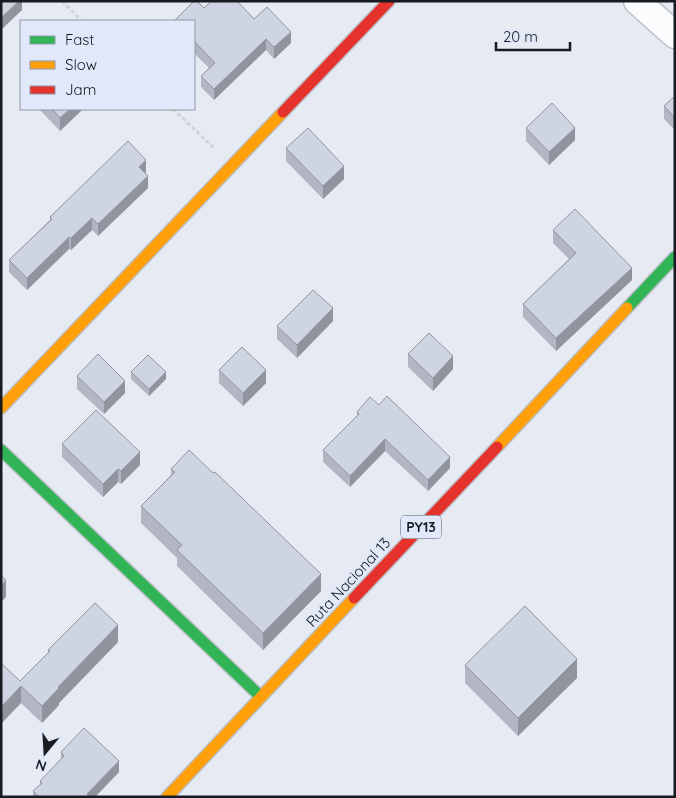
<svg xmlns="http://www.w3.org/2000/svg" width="676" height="798" font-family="Quicksand,sans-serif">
<rect width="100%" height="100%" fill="#e6eaf3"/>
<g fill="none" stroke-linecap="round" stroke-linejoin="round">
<defs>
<path id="street" d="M637,1l38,34"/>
<path id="fast" d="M627,308l48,-51
M1,450l259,246"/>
<path id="slow" d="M1,408l282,-296
M497,447l130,-139
M167,797l187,-199"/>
<path id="jam" d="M283,112l106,-111
M354,598l143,-151"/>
</defs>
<use href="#street" stroke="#bcbfc6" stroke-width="29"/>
<use href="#fast" stroke="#bcbfc6" stroke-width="14"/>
<use href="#slow" stroke="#bcbfc6" stroke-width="14"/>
<use href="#jam" stroke="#bcbfc6" stroke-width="14"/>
<path stroke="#d1d2d5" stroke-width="3" stroke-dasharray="4 2.5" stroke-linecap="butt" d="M62,1l20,20
M173,109l41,39"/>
<use href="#street" stroke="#fbfcfd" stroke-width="26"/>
<use href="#fast" stroke="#30b455" stroke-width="11"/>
<use href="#slow" stroke="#ff9f0a" stroke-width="11"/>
<use href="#jam" stroke="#e5322d" stroke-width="11"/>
</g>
<path fill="#b1b6c2" d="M204,8l50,11 37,24 -17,16 -8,-9 -52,50 -13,-13v-11l8,-8 -15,-15v-32z
M675,96v34l-11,-11v-13z
M39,109h44l-23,22z
M526,128l49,12 -26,25 -23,-24z
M286,148l58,31 -21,20 -37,-38z
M146,172l-1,1 3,15 -50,48 -6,-6 -21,20 -2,-1 -42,41 -18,-18v-12l41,-40v-3z
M553,230l79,50 -76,71 -33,-34v-13l46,-45 -16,-16z
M333,321l-36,37 -20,-19v-13z
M408,354l45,15 -20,22 -25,-24z
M219,370l47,13 -23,23 -24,-23z
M131,372l35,7 -17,17 -18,-17z
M77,376l48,17 -21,21 -27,-25z
M357,412l93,56 -22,23 -43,-40 -35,36 -27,-25v-12l34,-34z
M62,444l78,21 -19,19 -3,-2 -15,15 -41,-40z
M171,469l150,122 -58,59 -86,-84v-8l-36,-35v-17l30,-31z
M118,642l-59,61v2l-17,18 -21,-20 -1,-22 28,-28v-3z
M465,665l112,13 -59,58 -53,-53z
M61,752l58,20 -24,25h-62v-6l7,-6v-4l21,-22z"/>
<path fill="#90949e" d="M19,1h3v9l-21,20v-12z
M291,32v11l-17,16v-12z
M266,39v11l-52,50v-11z
M70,109h13l-23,22v-13z
M575,128v12l-26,25v-13z
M146,160v12l-7,7v-12z
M344,166v13l-21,20v-13z
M148,176v12l-50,48v-12z
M92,218v12l-21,20v-12z
M69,237v12l-42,41v-12z
M632,268v12l-76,71v-13z
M333,308v13l-36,37v-13z
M453,356v13l-20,22v-13z
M266,370v13l-23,23v-13z
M166,372v7l-17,17v-7z
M125,381v12l-21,21v-12z
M385,439v12l-35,36v-11z
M140,452v13l-19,19v-13z
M450,457v11l-22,23v-11z
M118,469v13l-15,15v-13z
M321,574v17l-58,59v-17z
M6,580v17l-5,5v-16z
M118,625v17l-59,61v2l-17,18v-17l16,-19z
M577,659v19l-59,58v-18z
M21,686v17l-20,21v-17z
M119,761v11l-24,25h-8v-3z"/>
<path fill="#ced4e1" stroke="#90949e" d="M1,1h18l-18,17z
M194,1h3l7,7 8,-7h25l17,18 13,-12 24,25 -17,15 -8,-8 -52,50 -13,-13 14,-13 -21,-22v-20h-20z
M675,96v22l-11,-12z
M552,103l23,25 -26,24 -23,-24z
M52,109h18l-10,9z
M308,128l36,38 -21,20 -37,-38z
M128,141l18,19 -7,7 9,9 -50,48 -6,-6 -21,20 -2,-1 -42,41 -18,-18 43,-41 -2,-2z
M575,209l57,59 -76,70 -33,-34 53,-51 -23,-23z
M313,290l20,18 -36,37 -20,-19z
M429,333l24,23 -20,22 -25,-24z
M242,347l24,23 -23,23 -24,-23z
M98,354l27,27 -21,21 -27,-26z
M148,355l18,17 -17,17 -18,-17z
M387,396l63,61 -22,23 -43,-41 -35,37 -27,-26 36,-36 -2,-2 13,-15 9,8z
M96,410l44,42 -19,19 -3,-2 -15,15 -41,-40z
M189,450l24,23 2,-1 106,102 -58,59 -86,-83 5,-5 -41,-39 34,-34 -4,-3z
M1,576l5,4 -5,6z
M95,603l23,22 -60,62 1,1 -17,18 -21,-20 -20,21v-44l19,18 30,-30 -2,-1z
M525,606l52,53 -59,59 -53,-53z
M84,728l35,33 -32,33 3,3h-51l-6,-6 9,-8 -2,-2 24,-25 -3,-4z"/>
<g text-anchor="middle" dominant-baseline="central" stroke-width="5" stroke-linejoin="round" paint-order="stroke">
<rect fill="#e0e8f9" stroke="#545862" stroke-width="1" x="401" y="515.5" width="40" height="23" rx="4"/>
<g font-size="14" font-weight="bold" fill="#181b21">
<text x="421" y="527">PY13</text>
</g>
<g font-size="15" fill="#181b21" stroke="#e0e8f9">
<text transform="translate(348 582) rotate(-47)">Ruta Nacional 13</text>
</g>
</g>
<rect width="676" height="798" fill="none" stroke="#181b21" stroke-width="5"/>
<rect x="20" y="20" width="175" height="90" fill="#e0e8f9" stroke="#9096a3"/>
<rect x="30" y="36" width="25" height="8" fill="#30b455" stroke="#9096a3"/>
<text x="65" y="45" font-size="15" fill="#181b21">Fast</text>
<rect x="30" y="61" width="25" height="8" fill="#ff9f0a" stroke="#9096a3"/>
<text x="65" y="70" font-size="15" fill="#181b21">Slow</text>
<rect x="30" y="86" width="25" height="8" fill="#e5322d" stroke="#9096a3"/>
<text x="65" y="95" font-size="15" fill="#181b21">Jam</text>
<g transform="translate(45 753) rotate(198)" stroke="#e0e8f9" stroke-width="4" paint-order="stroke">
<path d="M0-4L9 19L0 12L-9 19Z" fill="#181b21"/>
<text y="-8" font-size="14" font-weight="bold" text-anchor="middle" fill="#181b21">N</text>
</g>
<path d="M496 42v8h74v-8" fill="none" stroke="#181b21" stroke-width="2.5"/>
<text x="503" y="42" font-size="15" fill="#181b21" stroke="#e0e8f9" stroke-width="4" paint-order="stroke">20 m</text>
</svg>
